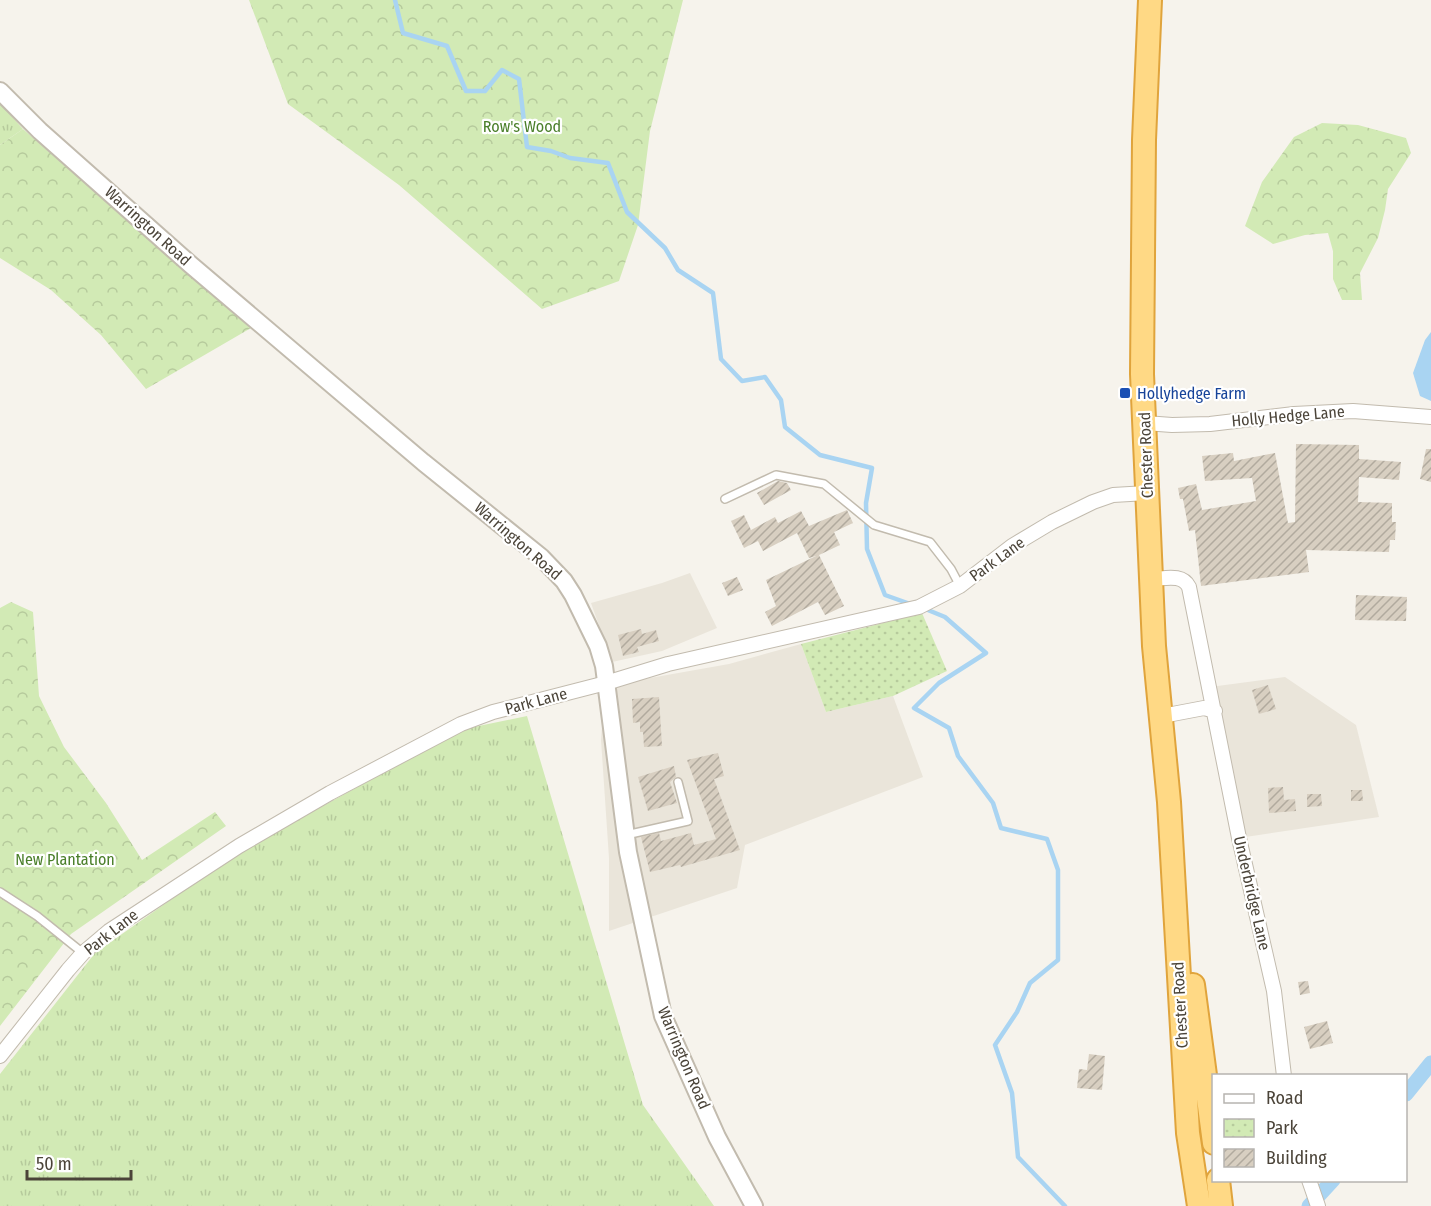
<svg xmlns="http://www.w3.org/2000/svg" width="1431" height="1206" font-family="'Fira Sans Condensed',sans-serif">
<defs>
<pattern id="grass-tufts" width="24" height="20" patternUnits="userSpaceOnUse" patternTransform="scale(1.5)"><rect width="24" height="20" fill="#d2eab5"/><path d="M3 7l-1-3M5 7V3M7 7l1-3M15 17l-1-3M17 17v-4M19 17l1-3" fill="none" stroke="#b6ca9c"/></pattern>
<pattern id="forest-crowns" width="20" height="18" patternUnits="userSpaceOnUse" patternTransform="scale(1.5)"><rect width="20" height="18" fill="#d2eab5"/><path d="M2 6a3 3 0 1 1 6 0M12 15a3 3 0 1 1 6 0" fill="none" stroke="#b6ca9c"/></pattern>
<pattern id="park-dots" width="8" height="8" patternUnits="userSpaceOnUse" patternTransform="scale(1.5)"><rect width="8" height="8" fill="#d2eab5"/><path d="M2 2h.1M6 6h.1" fill="none" stroke="#b6ca9c" stroke-width="1.8" stroke-linecap="round"/></pattern>
<pattern id="building-hatch" width="6" height="6" patternUnits="userSpaceOnUse" patternTransform="scale(1.5)"><rect width="6" height="6" fill="#d8cfc1"/><path d="M-1 1l2-2M0 6l6-6M5 7l2-2" fill="none" stroke="#b1aa9e"/></pattern>
</defs>
<rect width="100%" height="100%" fill="#f6f3ec"/>
<path fill="#eae5da" d="M690,573l27,55 -55,23 -50,11 -21,-59 71,-20z
M801,644l25,68 67,-16 30,81 -178,68 -8,43 -128,43v-73l-8,-118 4,-54 124,-22z
M1285,677l71,48 23,92 -140,21 -29,-151z"/>
<path fill="url(#grass-tufts)" d="M0,103l23,26 -23,16z
M527,716l116,389 71,101h-714v-132l95,-121 145,-102 224,-122z"/>
<path fill="url(#forest-crowns)" d="M249,0h434l-33,131 -12,94 -19,56 -77,28 -143,-124 -111,-81z
M1322,123l36,2 48,13 5,15 -23,36 -3,21 -7,28 -18,35 2,27h-20l-9,-21v-28l-5,-18 -23,2 -32,9 -28,-18 17,-44 32,-45z
M23,129l228,199 -105,61 -45,-54 -50,-45 -51,-32v-113z
M11,602l22,10 6,84 25,51 42,56 36,57 73,-48 11,14 -155,108 -71,92v-418z"/>
<path fill="url(#park-dots)" d="M922,613l25,58 -54,25 -67,16 -25,-68z"/>
<path fill="#a9d4f2" d="M1431,332v69l-11,-5 -7,-23 12,-33z"/>
<g fill="none" stroke-linecap="round" stroke-linejoin="round">
<path stroke="#a9d4f2" stroke-width="4.5" d="M395,0l8,33 44,13 19,45h19l17,-21 17,9 8,68 24,4 19,7 38,5 19,49 38,36 13,22 35,23 8,66 21,22 23,-4 16,23 4,27 35,28 52,13 -6,35 1,46 18,46 28,10
M923,608l22,9 41,36 -47,30 -25,25 35,20 9,28 35,47 8,25 46,11 11,31v90l-28,23 -13,29 -22,33 17,48 6,64 47,49"/>
<path stroke="#a9d4f2" stroke-width="15" d="M1406,1094l25,-31
M1309,1206l24,-26"/>
</g>
<path fill="url(#building-hatch)" d="M1296,444l63,1v14l42,3 -2,18 -40,-3 -1,25 34,1v19h4l-1,18h-5l-1,12 -83,-2 3,22 -108,14 -6,-56 -6,1 -6,-32h-3l-2,-11 18,-4 6,26 54,-9 -4,-23 -47,3 -3,-25 31,-3 1,8 41,-8 13,70 7,-1z
M1426,449h5v33l-11,-3z
M778,481l9,2 4,7 -27,15 -7,-12z
M847,510l6,13 -19,9 6,13 -21,10 25,51 -19,9 -7,-13 -46,24 -7,-14 11,-6 -10,-26 50,-24 -7,2 -12,-25 -34,18 -5,-10 -14,7 -13,-27 13,-6 7,15 24,-13 3,6 23,-12 8,15z
M737,577l6,13 -15,6 -6,-13z
M1356,595l51,2 -1,24 -51,-1z
M641,629l1,5 14,-4 3,11 -22,6 2,5 -16,4 -5,-21z
M1268,685l8,24 -17,5 -7,-24z
M659,697l3,49 -18,1 -1,-15h-3v-10l-7,1 -1,-24z
M718,753l6,23 -10,3 26,71 -59,17 -1,-2 -30,7 -9,-35 18,-4 2,8 30,-8 3,12 22,-6 -29,-79z
M674,766l2,11 -6,5 7,21 -29,8 -10,-34z
M1283,787l1,13 11,-1 1,12 -27,2 -1,-25z
M1351,790h11l1,11h-12z
M1307,794h14l1,12 -15,1z
M1308,981l2,12 -10,2 -2,-13z
M1327,1021l6,22 -23,6 -6,-22z
M1089,1054l16,2 -3,34 -25,-2 2,-19 8,1z"/>
<g fill="none" stroke-linecap="round" stroke-linejoin="round">
<defs>
<path id="service" d="M725,499l51,-24 48,9 50,41 56,17 21,27 9,17
M626,835l62,-14 -10,-39
M0,892l37,24 46,37"/>
<path id="minor" d="M1145,423l27,2 38,-1 84,-10 59,-3 78,6
M1151,579c13,0 31,-6 38,8l50,251 35,153 10,85
M1162,716l42,-8 11,3
M0,1056l68,-86 15,-17 26,-22 130,-85 91,-53 131,-69 32,-12 113,-29 62,-19 251,-57 41,-21 52,-40 40,-24 41,-20 20,-7 34,-2
M1309,1180l9,26"/>
<path id="tertiary" d="M0,91l40,40 151,134 232,197 118,95 23,24 9,14 25,51 6,20 24,186 35,164 54,121 37,69"/>
<path id="trunk" d="M1150,0l-6,140 -2,234 12,272 15,156 19,331 11,73
M1193,985l21,158
M1218,1180l3,26"/>
</defs>
<use href="#service" stroke="#c2bbae" stroke-width="10"/>
<use href="#minor" stroke="#c2bbae" stroke-width="16"/>
<use href="#tertiary" stroke="#c2bbae" stroke-width="20"/>
<use href="#trunk" stroke="#e0a43c" stroke-width="26"/>
<use href="#service" stroke="#fff" stroke-width="7"/>
<use href="#minor" stroke="#fff" stroke-width="14"/>
<use href="#tertiary" stroke="#fff" stroke-width="16"/>
<use href="#trunk" stroke="#ffd985" stroke-width="22"/>
</g>
<rect fill="#1a4fb4" stroke="#fff" stroke-width="2" x="1119" y="387" width="12" height="12" rx="3"/>
<g text-anchor="middle" dominant-baseline="central" stroke-width="4.5" stroke-linejoin="round" paint-order="stroke">
<g font-size="16" fill="#4a7f2a" stroke="#fff">
<text x="522" y="126">Row's Wood</text>
<text x="65" y="859">New Plantation</text>
</g>
<g font-size="16" fill="#4b4439" stroke="#fff">
<text transform="translate(148 226) rotate(42)">Warrington Road</text>
<text transform="translate(1288 416) rotate(-5)">Holly Hedge Lane</text>
<text transform="translate(1146 455) rotate(-92)">Chester Road</text>
<text transform="translate(518 541) rotate(41)">Warrington Road</text>
<text transform="translate(997 559) rotate(-36)">Park Lane</text>
<text transform="translate(536 701) rotate(-15)">Park Lane</text>
<text transform="translate(1252 893) rotate(77)">Underbridge Lane</text>
<text transform="translate(111 932) rotate(-38)">Park Lane</text>
<text transform="translate(1180 1005) rotate(-93)">Chester Road</text>
<text transform="translate(684 1058) rotate(67)">Warrington Road</text>
</g>
<g font-size="16" fill="#164399" stroke="#fff" text-anchor="start">
<text x="1137" y="393">Hollyhedge Farm</text>
</g>
</g>
<rect x="1212" y="1074" width="195" height="108" fill="#ffffff" stroke="#b7b4b0" stroke-width="1.5"/>
<rect x="1224" y="1094" width="30" height="9" fill="#ffffff" stroke="#b7b4b0" stroke-width="1.5"/>
<text x="1266" y="1104" font-size="18" fill="#4b4439">Road</text>
<rect x="1224" y="1119" width="30" height="18" fill="url(#park-dots)" stroke="#b7b4b0" stroke-width="1.5"/>
<text x="1266" y="1134" font-size="18" fill="#4b4439">Park</text>
<rect x="1224" y="1149" width="30" height="18" fill="url(#building-hatch)" stroke="#b7b4b0" stroke-width="1.5"/>
<text x="1266" y="1164" font-size="18" fill="#4b4439">Building</text>
<path d="M27 1170v9h104v-9" fill="none" stroke="#4b4439" stroke-width="3"/>
<text x="36" y="1170" font-size="18" fill="#4b4439" stroke="#ffffff" stroke-width="4.5" paint-order="stroke">50 m</text>
</svg>
